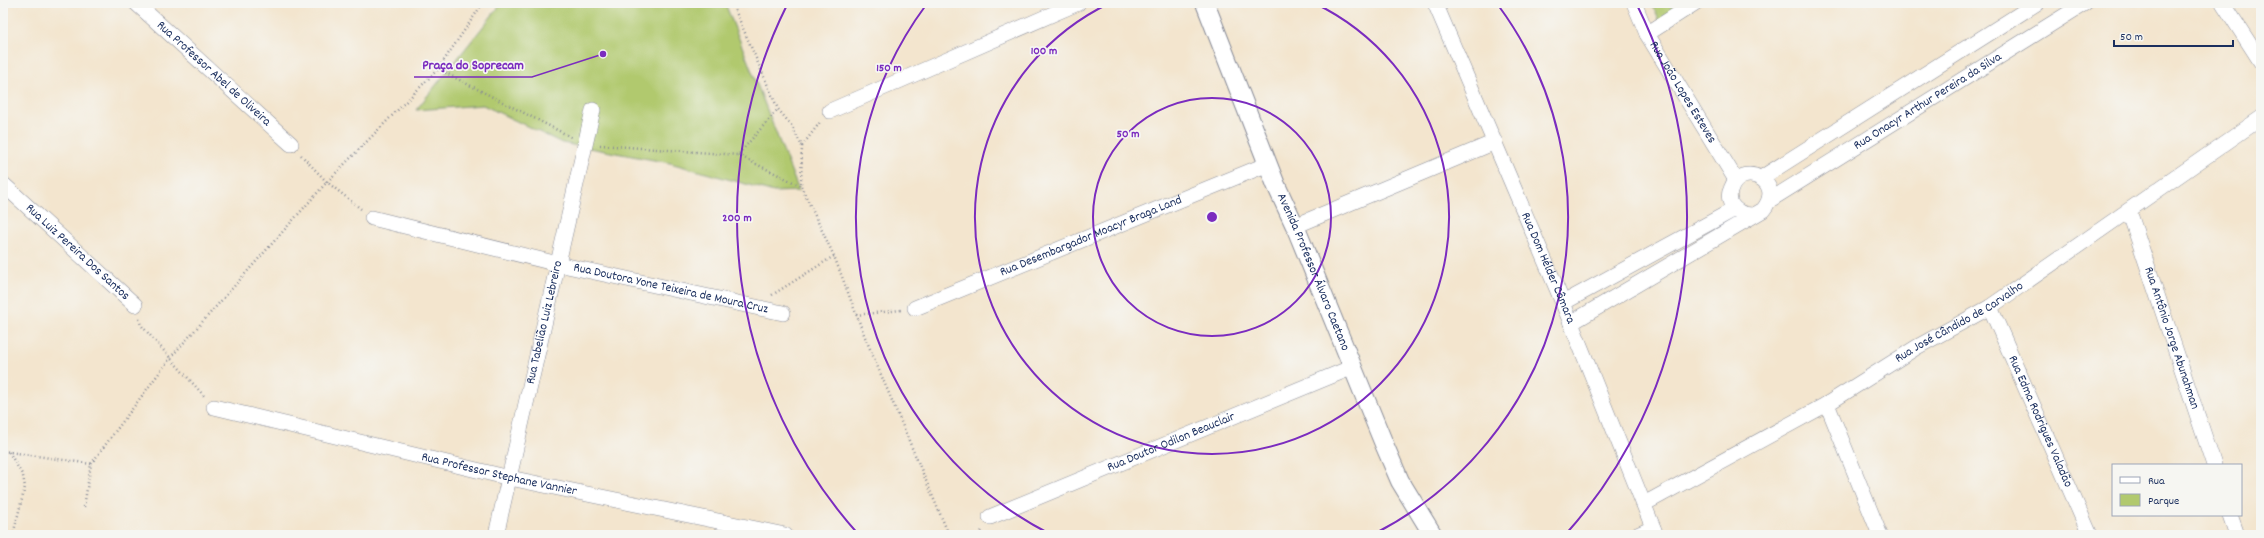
<svg xmlns="http://www.w3.org/2000/svg" width="2264" height="538" font-family="Dekko,sans-serif">
<rect width="100%" height="100%" fill="#f6f6f2"/>
<filter id="ink" filterUnits="userSpaceOnUse"><feTurbulence type="fractalNoise" baseFrequency=".025" numOctaves="2"/><feDisplacementMap in="SourceGraphic" scale="8" xChannelSelector="R" yChannelSelector="G"/><feConvolveMatrix kernelMatrix="1 2 1 2 8 2 1 2 1" color-interpolation-filters="sRGB"/></filter>
<filter id="wash" filterUnits="userSpaceOnUse"><feTurbulence type="fractalNoise" baseFrequency=".012" numOctaves="4" result="noise"/><feDisplacementMap in="SourceGraphic" scale="16" xChannelSelector="R" yChannelSelector="G"/><feGaussianBlur stdDeviation="0.9" result="paint"/><feColorMatrix in="noise" values="0 0 0 0 0 0 0 0 0 0 0 0 0 0 0 0 0 1.4 0 .05"/><feComposite in="paint" operator="in"/></filter>
<g filter="url(#wash)">
<rect width="100%" height="100%" fill="#f3e5ce"/>
<path fill="#b1c96e" stroke="#667c66" d="M502,3h223l74,188 -25,1 -104,-29 -108,-20 -79,-38 -67,5z
M1651,3h46l-35,23z"/>
</g>
<g filter="url(#ink)">
<g fill="none" stroke-linecap="round" stroke-linejoin="round">
<defs>
<g id="minor">
<path id="s1" d="M136,3l155,141"/>
<path id="s2" d="M1435,3l128,300 93,232"/>
<path id="s3" d="M1634,3l13,31 89,146"/>
<path d="M2223,3l38,59"/>
<path d="M1647,34l48,-31"/>
<path d="M830,111l248,-108"/>
<path d="M1761,178l276,-175"/>
<path id="s4" d="M3,184l132,121"/>
<path id="s5" d="M1770,200l315,-197"/>
<path id="s6" d="M2129,211l85,254"/>
<path id="s7" d="M372,218l186,46 225,49"/>
<path d="M1295,226l200,-84"/>
<path d="M1563,303l172,-94"/>
<path id="s8" d="M1990,307l100,228"/>
<path id="s9" d="M915,308l353,-144"/>
<path d="M1571,323l192,-113c24,-29 -22,-50 -32,-21 -2,4 -2,10 0,15 5,8 12,11 21,11"/>
<path d="M1827,404l53,131"/>
<path id="s10" d="M214,407l296,71 275,57"/>
<path id="s11" d="M1644,504l183,-100 90,-57 73,-40 271,-189"/>
<path d="M2230,515l7,20"/>
<path id="s12" d="M990,517l363,-150"/>
<path id="s13" d="M496,535l97,-425"/>
<path d="M1637,535l16,-7"/>
</g>
<g id="tertiary">
<path id="s14" d="M1205,3l71,182 19,41 89,218 16,37 33,54"/>
</g>
</defs>
<use href="#minor" stroke="#878a96" stroke-width="16"/>
<use href="#tertiary" stroke="#878a96" stroke-width="20"/>
<path stroke="#878a96" stroke-width="2.5" stroke-dasharray="1 3" stroke-linecap="butt" d="M474,3l6,5
M732,3l46,106 13,16 11,21 -1,40 33,70 31,81 84,198
M438,69l133,68
M600,145l138,10 40,-46
M802,146l19,-25
M301,155l26,27 34,27
M738,155l63,31
M772,295l62,-39
M856,315l45,-5
M139,319l2,6 64,72
M3,451l88,13
M9,452l14,24 2,11 -12,48
M84,507l7,-43 80,-107 156,-175 111,-113 45,-66
M979,535l4,-6"/>
<use href="#minor" stroke="#fff" stroke-width="15"/>
<use href="#tertiary" stroke="#fff" stroke-width="18"/>
</g>
</g>
<g fill="none" stroke="#7b2cbf" stroke-width="2">
<circle cx="1212" cy="217" r="119"/>
<path d="M1314 3A237 237 0 1 1 1110 3"/>
<path d="M1050 534A356 356 0 0 1 926 5M1498 5A356 356 0 0 1 1374 534"/>
<path d="M859 535A475 475 0 0 1 787 5M1637 5A475 475 0 0 1 1565 535"/>
</g>
<g text-anchor="middle" dominant-baseline="central" stroke-width="3.5" stroke-linejoin="round" paint-order="stroke">
<g font-size="13" fill="#1b2f5e" stroke="#f6f6f2">
<text stroke="none"><textPath href="#s1" startOffset="105">Rua Professor Abel de Oliveira</textPath></text>
<text stroke="none"><textPath href="#s3" startOffset="102">Rua João Lopes Esteves</textPath></text>
<text stroke="none"><textPath href="#s5" startOffset="186">Rua Onacyr Arthur Pereira da Silva</textPath></text>
<text stroke="none"><textPath href="#s9" startOffset="190">Rua Desembargador Moacyr Braga Land</textPath></text>
<text stroke="none"><textPath href="#s4" startOffset="101">Rua Luiz Pereira Dos Santos</textPath></text>
<text stroke="none"><textPath href="#s2" startOffset="288">Rua Dom Hélder Câmara</textPath></text>
<text stroke="none"><textPath href="#s14" startOffset="290">Avenida Professor Álvaro Caetano</textPath></text>
<text stroke="none"><textPath href="#s7" startOffset="307">Rua Doutora Yone Teixeira de Moura Cruz</textPath></text>
<text stroke="none"><textPath href="#s13" startOffset="218">Rua Tabelião Luiz Lebreiro</textPath></text>
<text stroke="none"><textPath href="#s11" startOffset="364">Rua José Cândido de Carvalho</textPath></text>
<text stroke="none"><textPath href="#s6" startOffset="134">Rua Antônio Jorge Abunahman</textPath></text>
<text stroke="none"><textPath href="#s8" startOffset="125">Rua Edma Rodrigues Valadão</textPath></text>
<text stroke="none"><textPath href="#s12" startOffset="196">Rua Doutor Odilon Beauclair</textPath></text>
<text stroke="none"><textPath href="#s10" startOffset="293">Rua Professor Stephane Vannier</textPath></text>
</g>
</g>
<circle cx="1212" cy="217" r="6" fill="#7b2cbf" stroke="#f6f6f2" stroke-width="2"/>
<g font-size="12" text-anchor="middle" font-weight="bold" fill="#7b2cbf" stroke="#f6f6f2" stroke-width="3.5" stroke-linejoin="round" paint-order="stroke">
<text x="1044" y="54">100 m</text>
<text x="889" y="71">150 m</text>
<text x="1128" y="137">50 m</text>
<text x="737" y="221">200 m</text>
</g>
<path fill="none" stroke="#7b2cbf" stroke-width="1.5" d="M603 54L532 77H414"/>
<circle fill="#7b2cbf" stroke="#f6f6f2" stroke-width="1.5" cx="603" cy="54" r="4"/>
<g font-size="14" text-anchor="middle" font-weight="bold" fill="#7b2cbf" stroke="#f6f6f2" stroke-width="3.5" stroke-linejoin="round" paint-order="stroke">
<text x="473" y="69">Praça do Soprecam</text>
</g>
<rect width="2264" height="538" fill="none" stroke="#f6f6f2" stroke-width="16"/>
<rect x="2112" y="464" width="130" height="52" fill="#f6f6f2" stroke="#9ea6b7"/>
<rect x="2120" y="477" width="20" height="6" fill="#ffffff" stroke="#9ea6b7"/>
<text x="2148" y="484" font-size="12" fill="#1b2f5e">Rua</text>
<rect x="2120" y="494" width="20" height="12" fill="#b1c96e" stroke="#9ea6b7"/>
<text x="2148" y="504" font-size="12" fill="#1b2f5e">Parque</text>
<path d="M2114 40v6h119v-6" fill="none" stroke="#1b2f5e" stroke-width="2"/>
<text x="2120" y="40" font-size="12" fill="#1b2f5e" stroke="#f6f6f2" stroke-width="3" paint-order="stroke">50 m</text>
</svg>
